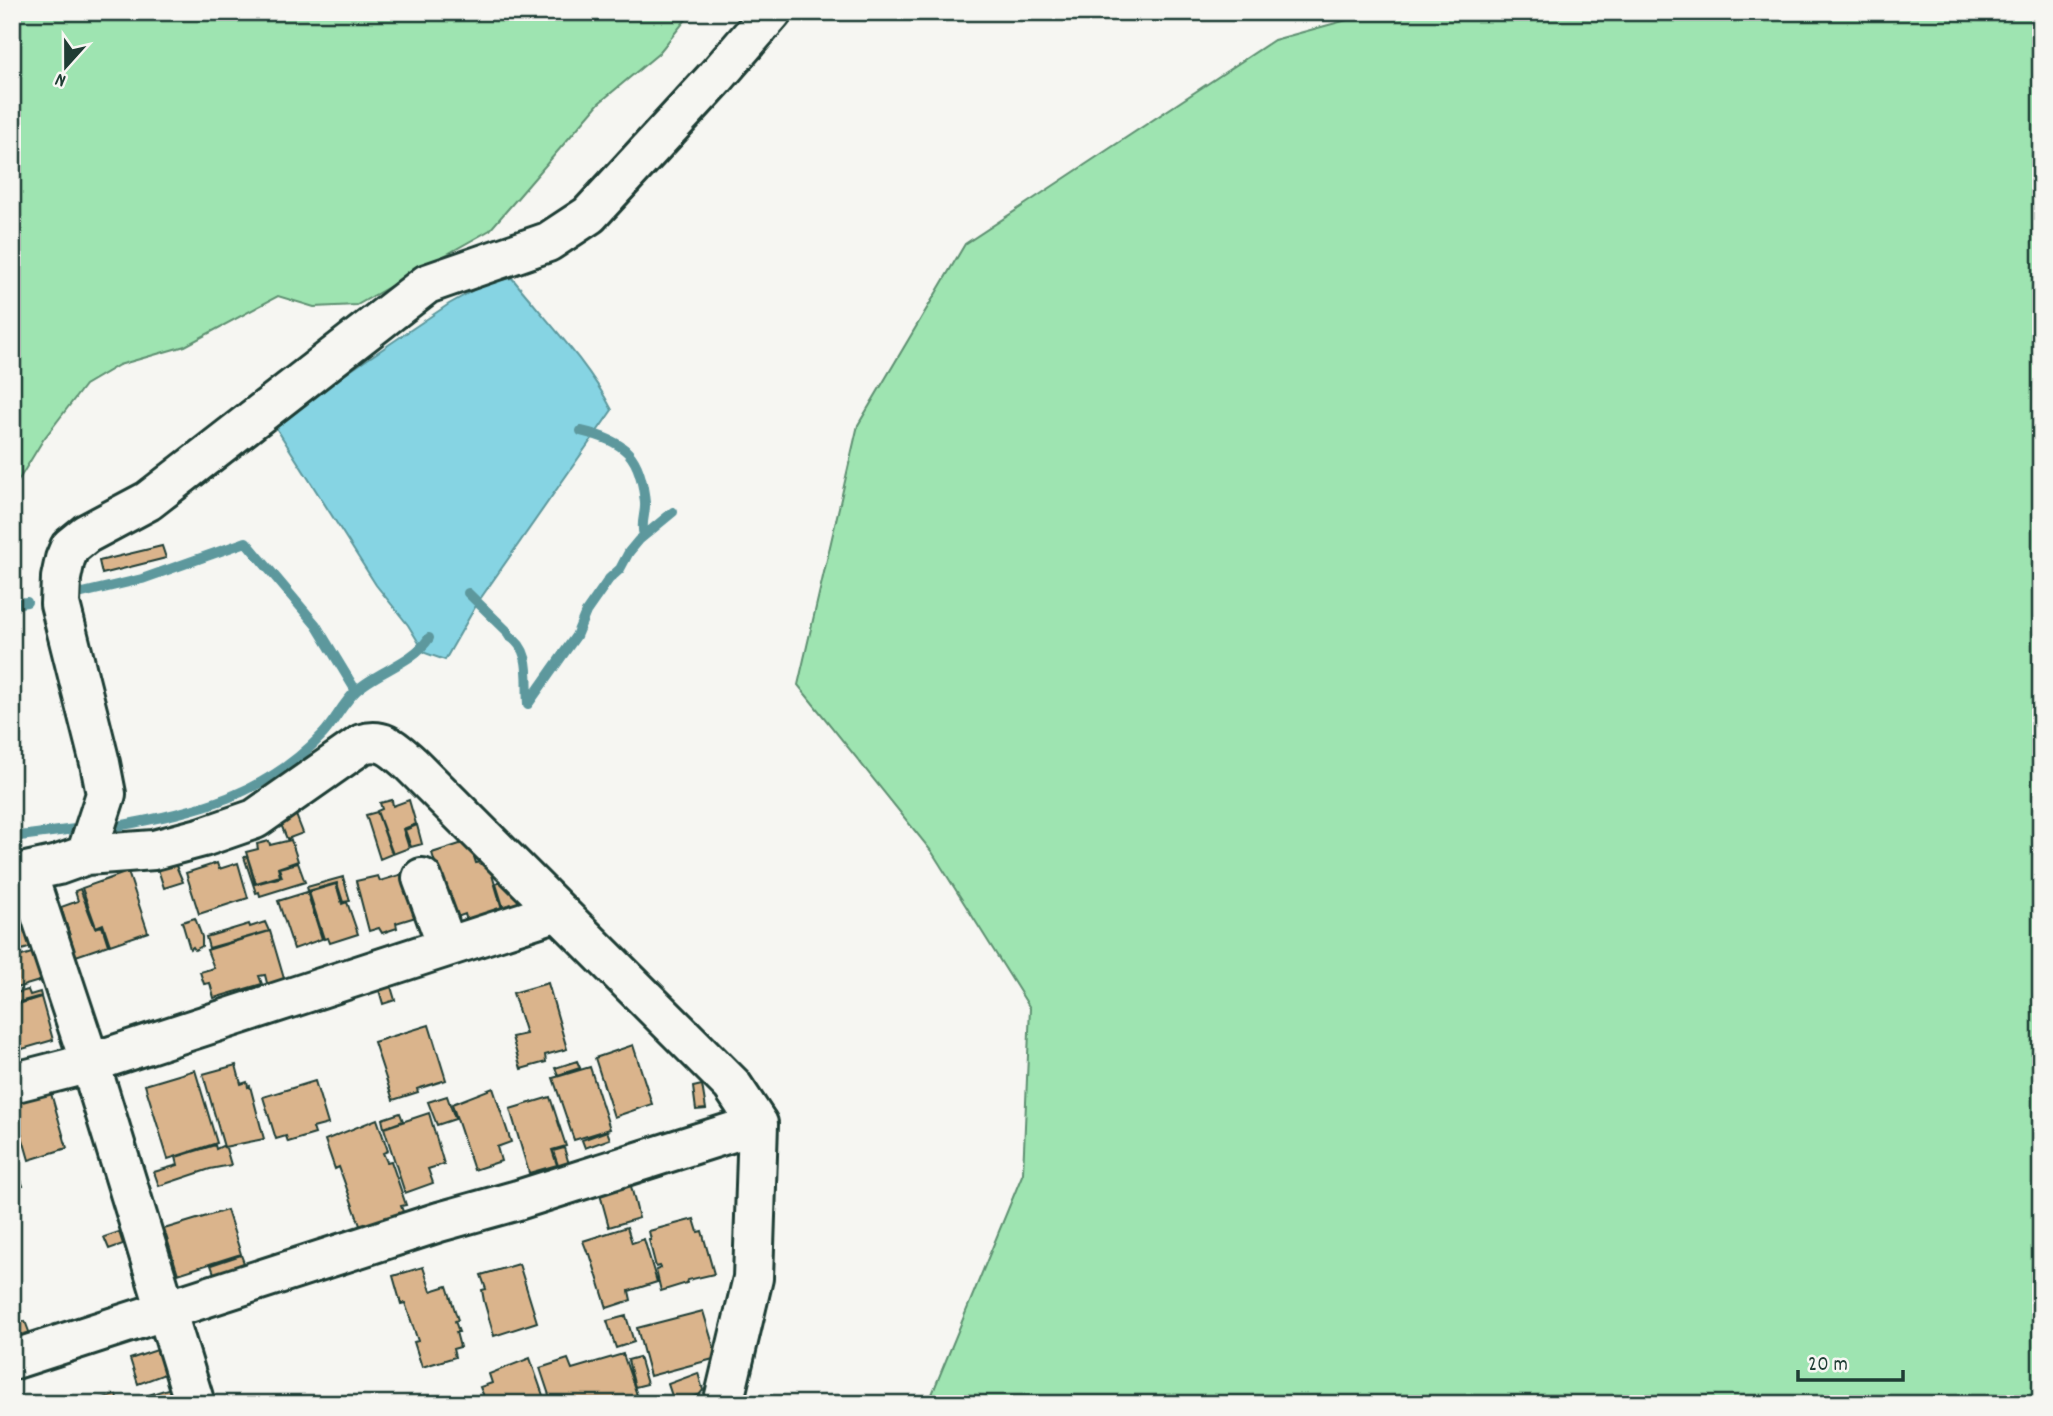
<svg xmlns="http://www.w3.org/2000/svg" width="2053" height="1416" font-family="Dekko,sans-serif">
<rect width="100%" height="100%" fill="#f6f6f2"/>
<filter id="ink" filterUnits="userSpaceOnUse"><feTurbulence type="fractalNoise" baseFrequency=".0143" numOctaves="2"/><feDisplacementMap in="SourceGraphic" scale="14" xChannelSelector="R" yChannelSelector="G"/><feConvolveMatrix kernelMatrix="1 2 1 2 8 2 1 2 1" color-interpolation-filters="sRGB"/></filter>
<g filter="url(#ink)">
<path fill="#9ee4b1" stroke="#5e9072" stroke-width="2" d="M12,12h680l-34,42 -59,49 -109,127 -133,75 -43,2 -36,-11 -93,50 -66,19 -34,20 -42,55 -31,51z
M1376,12h665v1392h-1113l95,-231 7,-165 -98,-156 -134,-167 60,-260 107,-181 309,-204z"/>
<path fill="#86d4e3" stroke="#5d989d" stroke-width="2" d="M512,278c34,42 76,85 100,132l-134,192 -33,58 -20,-7 -17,-28 -32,-40 -103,-162 176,-119 39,-22z"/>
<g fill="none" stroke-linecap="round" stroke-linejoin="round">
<path stroke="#5d989d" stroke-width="10" d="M581,431c45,10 60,25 64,72 1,11 -5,20 -1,32
M468,593l39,38 2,5c24,14 17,44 19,68l48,-68 10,-24 23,-33 11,-10 9,-17 10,-12 34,-28
M74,595l68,-16 104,-37 70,83 40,66
M12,604l15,-2
M117,826c80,-15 148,-30 206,-92 12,-13 20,-31 33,-43 21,-20 57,-28 73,-53
M12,837l63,-8"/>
</g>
<path fill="#dab48c" stroke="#1f3d34" stroke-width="2" d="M162,546l4,12 -64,16 -3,-13z
M392,800l1,6 16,-6 7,24 -13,5 6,19 -16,6 -16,-43 5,-2 -2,-6z
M377,812l15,42 -12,5 -14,-44z
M296,815l7,18 -16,6 -7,-17z
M417,825l5,19 -11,3 -6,-17z
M291,840l7,21 -20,7 2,8 -24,7 -10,-31 12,-3 -1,-5 12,-3 1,4z
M469,841l7,22 12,-2 14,48 -35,12 -2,-7 -13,5 -20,-66z
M247,856l8,28 27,-7 -3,-9 19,-5 7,19 -45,14 -1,-4 -3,1 -12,-36z
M173,859l10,23 -19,6 -8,-25z
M217,863l2,6 19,-6 10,35 -49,16 -13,-41z
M128,872l20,60 -38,13 -7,-21 -7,3 -14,-39z
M406,873l13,43 -23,7 1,5 -15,5 -3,-5 -10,3 -13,-50 22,-5 2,5z
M343,877l7,24 -7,1 -6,-19 -29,8 -1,-4z
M506,880l19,19 -4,11 -15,6 -10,-32z
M336,884l6,20 5,-2 11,32 -28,9 -2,-5 -4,1 -15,-47z
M80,889l15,39 7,-2 6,19 -32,11 -15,-49 17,-6 -3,-10z
M307,892l15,47 -28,10 -16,-48z
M12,912l3,9 12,-3 8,28 -23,7z
M195,918l7,19v9l-7,4 -2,-3 -3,2 -8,-27z
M265,922l4,9 -60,17 -3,-11 43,-13 1,3z
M270,931l15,51 -17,5 -3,-12 -6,1 3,8 -48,14 -4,-15 -6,1 -4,-12 14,-4 -7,-18z
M38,951l8,28 -30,9 -4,-15v-14z
M389,980l6,20 -12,4 -6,-21z
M548,983l19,66 -22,6 1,7 -25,7 -9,-32 14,-3 -13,-41z
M28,990l2,5 10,-3 1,4 -29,8v-10z
M41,997l12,43 -41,12v-46z
M429,1025l17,55 -29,9 1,3 -25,8 -19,-58z
M633,1045l19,59 -38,13 -19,-59z
M577,1061l3,7 -22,7 -3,-7z
M236,1065l5,19 6,-2 1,5 2,-1 14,53 -40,8 -21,-73z
M590,1067l20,62 -36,11 -21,-62z
M195,1070l22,73 -49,16 -23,-74z
M315,1081l13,43 -15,4 2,6 -27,8 -2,-6 -10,3 -13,-42z
M702,1085l4,24 -10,1 -3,-23z
M493,1088l18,54 -14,5 4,14 -27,9 -22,-66z
M50,1090l17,58 -38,12 -17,-59z
M447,1096l8,23 -18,6 -9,-23z
M550,1097l16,49 -14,4 5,15 -28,8 -19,-64z
M400,1113l3,8 -19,7 -2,-9z
M429,1113l15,51 -16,5 5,14 -28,10 -21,-65z
M377,1119l11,32 -5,2 4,9 4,-1 15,44 -5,1 4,11 -43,14 -23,-64 -4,2 -10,-29z
M607,1131l3,8 -25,9 -3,-8z
M215,1145l1,4 6,-3 4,2 5,17 -21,4 -51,17 -5,-14 24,-7 -2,-8z
M564,1148l6,19 -16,4 -2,-4 6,-2 -5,-14z
M12,1152l11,34 -11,3z
M629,1178l10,40 -30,9 -11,-40z
M227,1210l14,44 -63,20 -14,-45z
M694,1219l4,13 4,-1 12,43 -26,6 -1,3 -26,8 -5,-21 5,-2 -1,-2 -4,1 -7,-27h2l-2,-9z
M627,1227l5,16 12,-4 13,43 -28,9 2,9 -24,8 -17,-54h-2l-5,-13z
M119,1232l4,12 -14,5 -5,-12z
M241,1255l3,8 -5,2 1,3 -25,8 -4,-11z
M519,1264l18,58 -43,14 -10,-35 -2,-11 4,-1 -5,-14z
M423,1267l8,24 16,-5 11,34 -3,1 4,11h-3l4,15 -7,2 2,8 -33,10 -8,-25 4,-1 -13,-38 -4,1 -8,-28z
M703,1311l14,47 -67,18 -13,-48z
M626,1316l8,26 -18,6 -9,-27z
M25,1321l6,16 -10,3 -5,-16z
M157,1350l8,24 -27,10 -8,-25z
M623,1354l14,41 -24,9h-61l-12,-36 28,-9 4,10z
M639,1357l8,27 -12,3 -7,-27z
M530,1358l16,46h-59l-7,-17 12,-4 -3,-9z
M698,1373l5,17 -4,5 -25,7 -6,-18z
M174,1387l5,17h-59z
M116,1395l3,9h-18l-1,-5z"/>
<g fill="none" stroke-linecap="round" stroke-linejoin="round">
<defs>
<path id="minor" d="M86,855l20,-61 -6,-31 -40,-159 1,-26 4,-19 5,-12 16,-13 62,-33 279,-217 121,-42 41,-27 127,-138 56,-65
M27,873l63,190 105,341
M12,875l46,-10 28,-10 68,-5 49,-13 52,-18 107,-75c22,-7 33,6 49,20l321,321 26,39 -5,154 -30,126
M422,878l25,68
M12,1083l78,-20 468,-152
M12,1360l427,-138 79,-22 240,-76"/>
</defs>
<use href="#minor" stroke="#1f3d34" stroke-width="44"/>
<use href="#minor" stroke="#f6f6f2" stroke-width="38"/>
</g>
</g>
<rect width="2053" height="1416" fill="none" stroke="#f6f6f2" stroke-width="42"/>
<rect x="21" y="21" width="2011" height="1374" fill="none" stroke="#1f3d34" stroke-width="2.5" filter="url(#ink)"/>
<g transform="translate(66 66) rotate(201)" stroke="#f6f6f2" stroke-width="5" paint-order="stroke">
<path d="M0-5L12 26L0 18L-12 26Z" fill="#1f3d34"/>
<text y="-10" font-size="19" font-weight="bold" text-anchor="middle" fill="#1f3d34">N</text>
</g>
<path d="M1798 1370v10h105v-10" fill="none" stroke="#1f3d34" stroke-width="3.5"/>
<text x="1808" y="1370" font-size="21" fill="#1f3d34" stroke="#f6f6f2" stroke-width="5" paint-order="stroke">20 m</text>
</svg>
